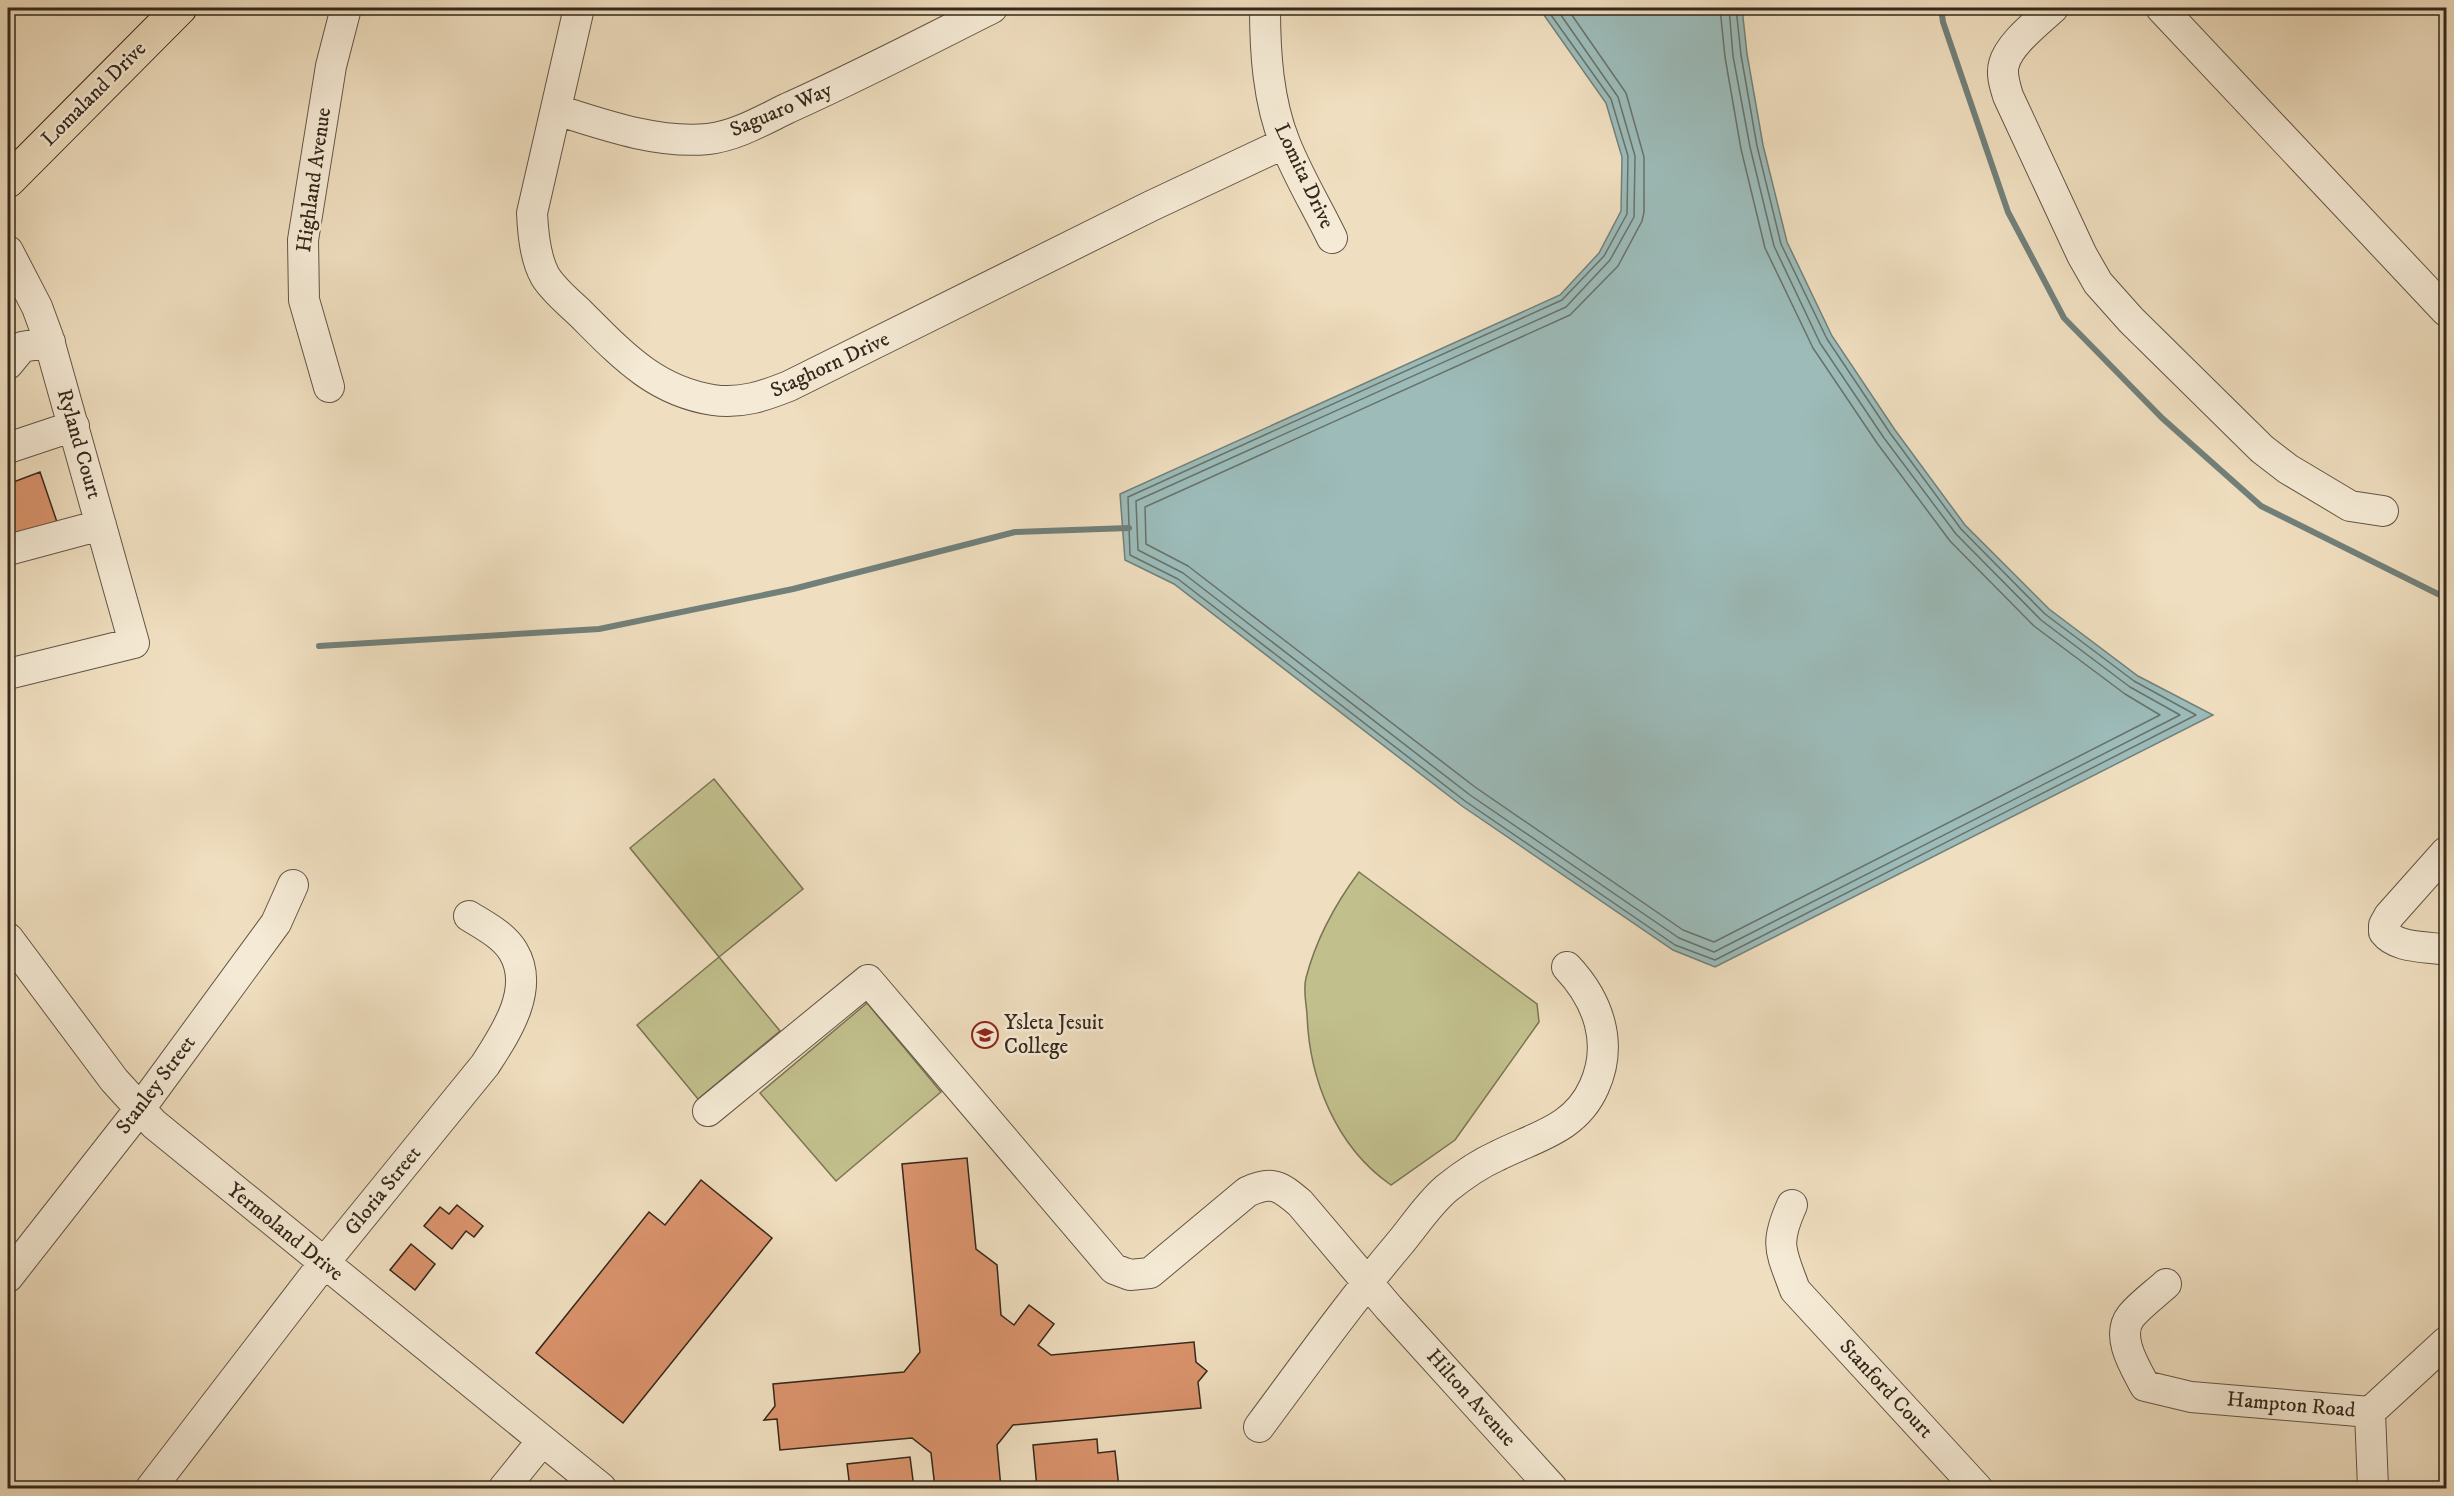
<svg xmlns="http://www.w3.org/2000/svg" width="2454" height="1496" font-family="'IM FELL DW Pica',serif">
<rect width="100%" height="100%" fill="#efdebf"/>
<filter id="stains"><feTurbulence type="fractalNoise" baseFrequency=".00333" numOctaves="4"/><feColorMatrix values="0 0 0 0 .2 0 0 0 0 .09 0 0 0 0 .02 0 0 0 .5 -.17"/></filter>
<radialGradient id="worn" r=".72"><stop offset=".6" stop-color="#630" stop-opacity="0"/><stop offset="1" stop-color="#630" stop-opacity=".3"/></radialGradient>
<path fill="#c1bf8c" stroke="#7a7454" stroke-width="1.5" d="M714,779l89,110 -84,68 61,74 -82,68 -61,-74 82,-68 -89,-109z
M1359,872l178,132 2,18 -84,118 -64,45c-55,-38 -82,-106 -84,-171 -1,-11 -4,-25 -1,-36 10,-39 30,-75 53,-106z
M867,1003l74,89 -105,89 -76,-88z"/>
<path fill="#9cbbb9" stroke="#72807a" stroke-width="1.5" d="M1539,8h203l5,46 16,91 24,97 45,94 63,94 70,95 84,84 89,67 75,39 -498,252 -42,-17 -211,-144 -288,-222 -49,-24 -5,-66 440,-199 39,-42 22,-42 1,-54 -16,-54z"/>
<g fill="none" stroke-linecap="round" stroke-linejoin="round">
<path stroke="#68726a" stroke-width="1.5" d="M1546,8l65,91 17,57 -1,58 -23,42 -42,44 -434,197 2,58 48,24 287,222 210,144 40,15 481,-245 -62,-34 -89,-67 -84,-85 -71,-96 -63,-94 -46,-95 -24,-98 -16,-91 -5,-47
M1556,8l62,89 17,59 -1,61 -24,43 -44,47 -430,194 2,49 45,23 287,222 209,143 35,14 466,-237 -50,-28 -89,-67 -85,-86 -72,-96 -64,-95 -46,-97 -24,-99 -17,-91 -4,-48
M1567,8l59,85 18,64v55l-2,9 -24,45 -48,49 -425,192 1,37 42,22 287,221 208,143 31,12 446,-227 -35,-21 -91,-68 -84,-85 -73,-98 -64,-95 -48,-100 -24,-99 -16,-92 -5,-49"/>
<path stroke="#72807a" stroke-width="6" d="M1941,8l2,14 65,190 56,106 98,100 99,88 185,92
M319,646l280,-17 194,-40 222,-57 114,-4"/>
</g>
<path fill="#da936c" stroke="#34281c" stroke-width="1.5" d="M40,472l18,53 -50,18v-59z
M967,1158l9,91 21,16 4,50 13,10 15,-20 25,19 -16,21 13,10 143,-13 2,20 11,9 -9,11 3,26 -188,17 -16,20 4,43h-66l-4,-35 -19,-15 -132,12 -3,-31 -13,1 11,-14 -2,-22 131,-12 16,-20 -18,-188z
M701,1180l71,58 -149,185 -87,-70 113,-141 16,13z
M457,1205l26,21 -9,11 -8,-6 -14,18 -28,-23 16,-19 9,7z
M411,1244l24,20 -20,26 -25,-20z
M1097,1439l1,14 17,-2 4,37h-82l-4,-43z
M910,1457l4,31h-64l-3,-24z"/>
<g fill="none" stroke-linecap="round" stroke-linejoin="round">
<defs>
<path id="minor" d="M579,8l-47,205c1,20 3,45 13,63 9,15 25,27 37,39 40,40 73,76 131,85 28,4 51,-4 76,-14l362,-180 134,-63
M1265,8c0,44 3,93 20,135 13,33 32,64 47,95
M2053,8c-15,14 -44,36 -49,56 -3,10 1,22 4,32l74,159 16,28 33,37 131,129 26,20 62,37 33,5
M2161,8l285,303
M557,110c47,15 101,34 151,29 28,-3 55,-19 80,-31 69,-31 137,-66 204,-100
M8,251l29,56 11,30 86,306 -126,31
M8,364l14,-17 28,-5
M329,387l-25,-87 -1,-60 28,-174 15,-58
M8,448l66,-22
M8,550l93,-25
M2446,852l-57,64 -5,9v7c13,17 43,14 62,18
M8,938l106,142 40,44 447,364
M708,1111l160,-131 246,289 16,6 20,-2 97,-81c25,-12 33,-6 53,11l89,105 163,180
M1792,1205c-18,40 -11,46 3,85l182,198
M8,1277l131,-167 137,-187 17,-38
M2166,1284c-11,10 -25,20 -35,32 -16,20 4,51 14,70l46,11 179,15 76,-70
M2370,1412l3,76
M1259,1427c46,-62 91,-125 141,-184 15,-18 29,-40 47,-55 15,-12 32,-24 50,-32 37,-19 78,-26 97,-69 20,-44 4,-87 -27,-120
M151,1488l173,-225 161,-198c20,-31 51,-76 28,-114 -10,-16 -28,-25 -44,-35
M504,1488l38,-47"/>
<path id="major" d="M8,181l172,-173"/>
</defs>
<use href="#minor" stroke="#635645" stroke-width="32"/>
<use href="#major" stroke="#34281c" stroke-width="35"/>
<use href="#minor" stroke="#f5ead5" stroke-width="30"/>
<use href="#major" stroke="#efdebf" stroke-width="33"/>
</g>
<defs>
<symbol id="school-ring" viewBox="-11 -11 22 22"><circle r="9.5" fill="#f5ead5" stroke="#8f2418" stroke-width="1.5"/><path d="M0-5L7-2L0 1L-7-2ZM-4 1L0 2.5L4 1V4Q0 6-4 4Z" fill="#8f2418"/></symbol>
</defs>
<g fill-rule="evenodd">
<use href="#school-ring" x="970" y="1020" width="30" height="30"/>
</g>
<g text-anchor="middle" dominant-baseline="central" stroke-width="5" stroke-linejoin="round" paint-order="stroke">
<g font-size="21" fill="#34281c" stroke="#f5ead5">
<text transform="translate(94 94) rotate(-45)">Lomaland Drive</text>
<text transform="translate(781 110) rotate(-23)">Saguaro Way</text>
<text transform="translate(1304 176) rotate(65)">Lomita Drive</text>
<text transform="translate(314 180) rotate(-82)">Highland Avenue</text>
<text transform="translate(830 365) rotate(-25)">Staghorn Drive</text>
<text transform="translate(79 444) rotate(74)">Ryland Court</text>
<text transform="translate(156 1085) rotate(-53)">Stanley Street</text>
<text transform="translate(383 1191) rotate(-51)">Gloria Street</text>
<text transform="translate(285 1232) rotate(39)">Yermoland Drive</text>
<text transform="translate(1886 1389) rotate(47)">Stanford Court</text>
<text transform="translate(1471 1398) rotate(48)">Hilton Avenue</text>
<text transform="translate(2291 1405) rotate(5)">Hampton Road</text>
</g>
<g font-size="21" fill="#34281c" stroke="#f5ead5" text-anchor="start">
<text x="1004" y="1023">Ysleta Jesuit<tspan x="1004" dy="24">College</tspan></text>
</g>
</g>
<rect width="2454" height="1496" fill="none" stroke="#efdebf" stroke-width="30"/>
<rect x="9" y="9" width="2436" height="1478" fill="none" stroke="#34281c" stroke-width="3"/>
<rect x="15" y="15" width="2424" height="1466" fill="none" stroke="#34281c" stroke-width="1.5"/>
<rect width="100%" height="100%" filter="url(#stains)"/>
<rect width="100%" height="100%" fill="url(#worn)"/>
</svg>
